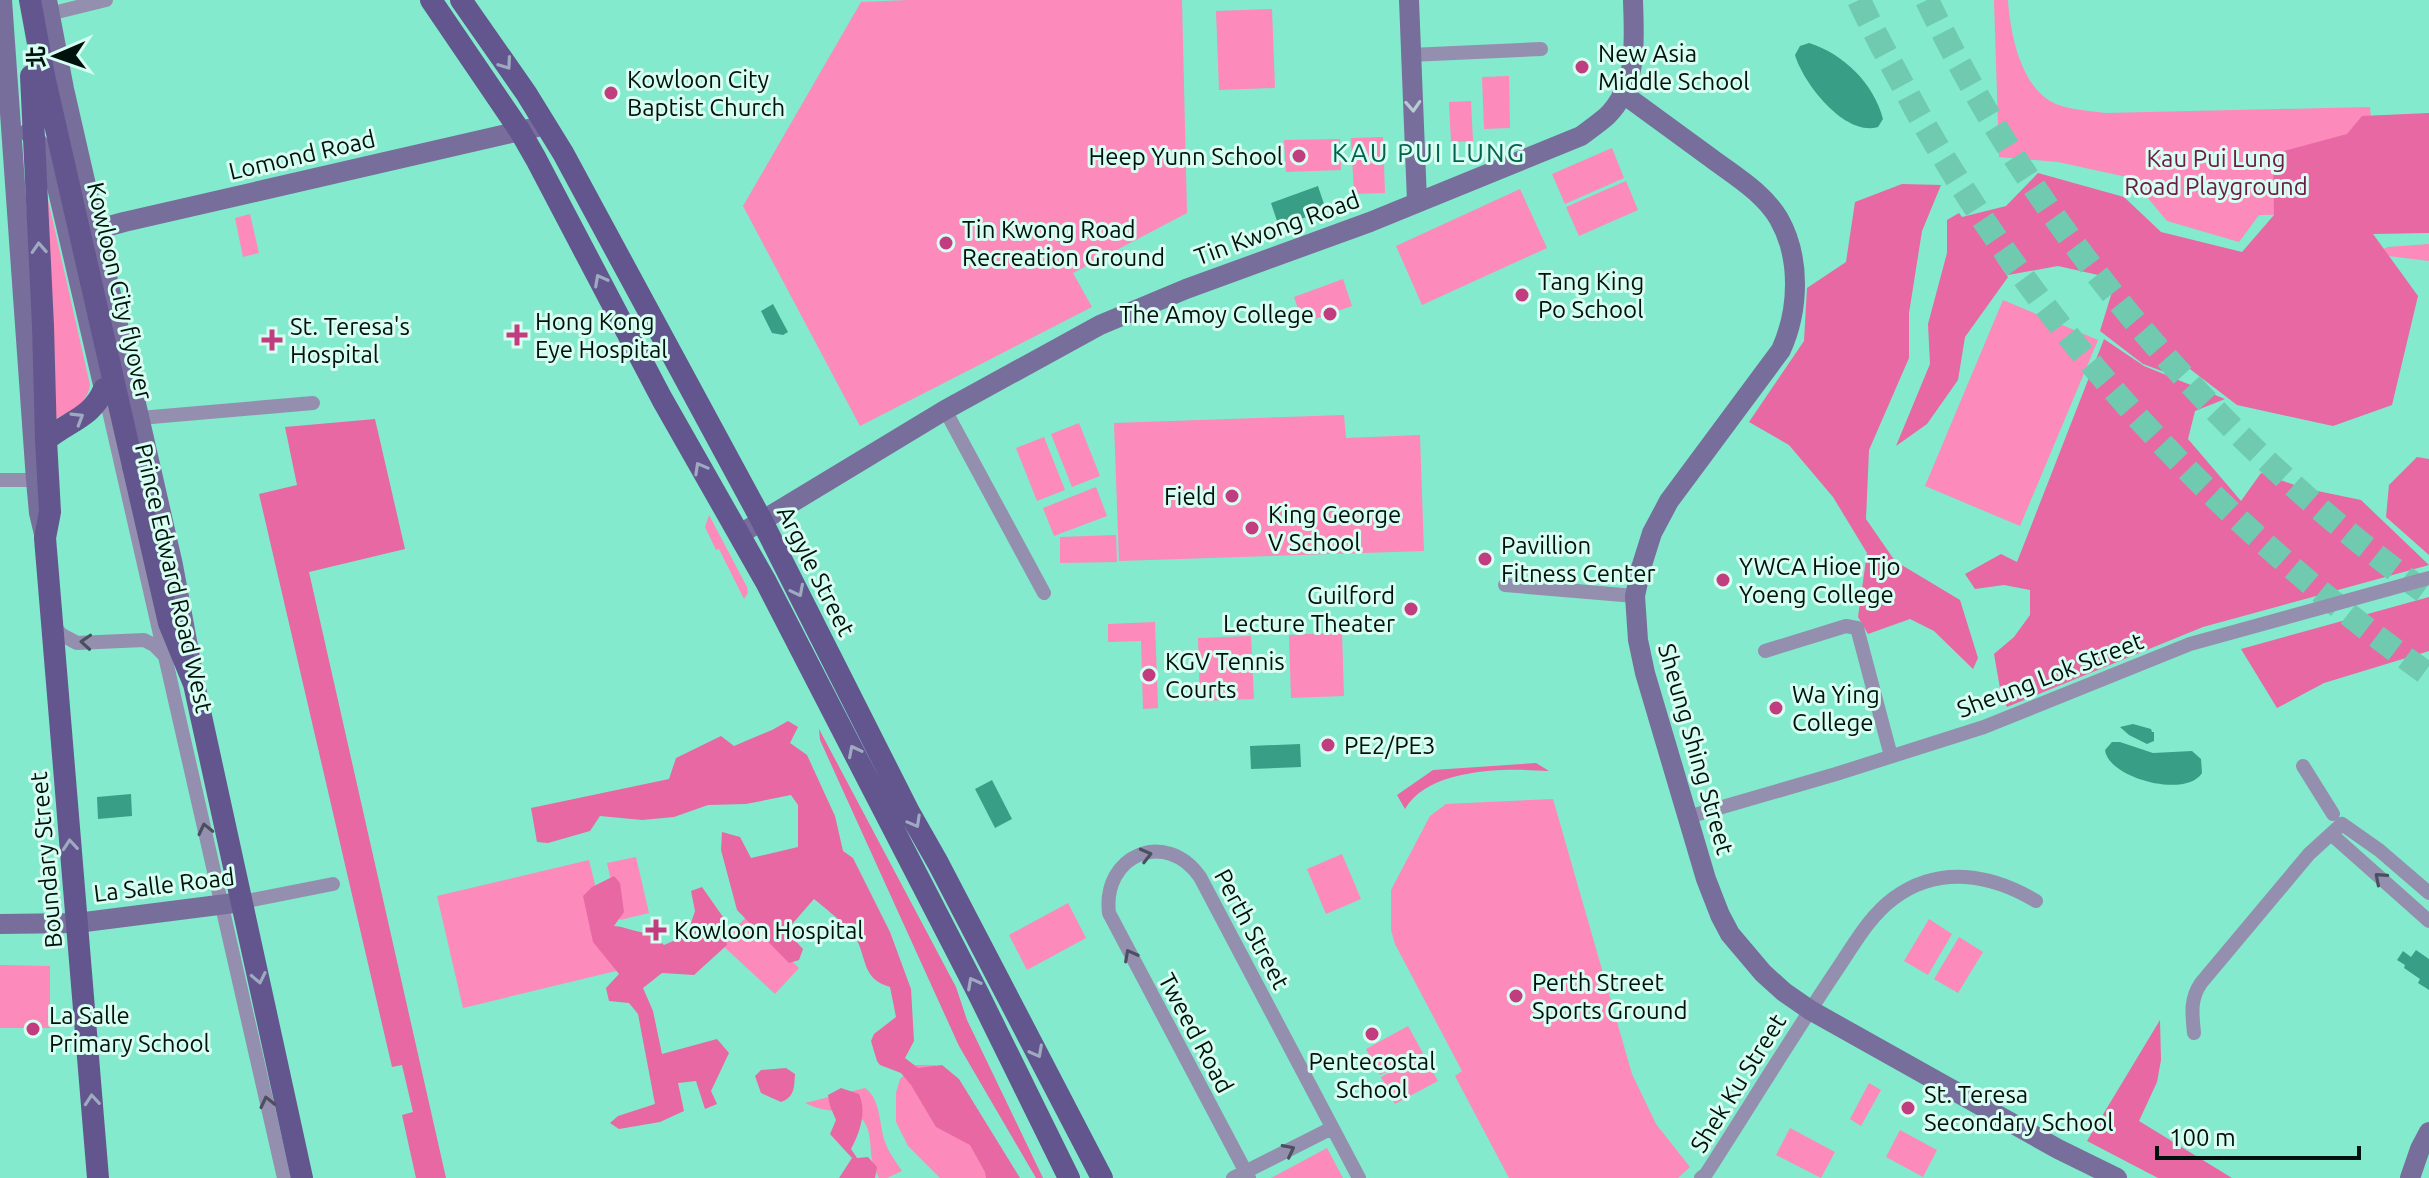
<svg xmlns="http://www.w3.org/2000/svg" width="2429" height="1178" font-family="Ubuntu,'Noto Sans TC',sans-serif">
<rect width="100%" height="100%" fill="#83eacd"/>
<path fill="#fc8abb" d="M908,0h274l5,213 -114,60 19,34 -232,119 -117,-220 118,-204z
M1994,0h14c2,32 12,83 42,101 15,9 37,9 55,12l265,-6 10,121 -41,-14 -80,1 -20,27 -72,-21 -36,-43 -73,-16 -59,-5z
M1272,9l3,79 -56,2 -3,-79z
M1509,76l1,52 -26,1 -2,-52z
M1471,101l2,40 -22,1 -2,-40z
M1383,137l2,56 -31,1 -3,-56z
M1340,139l1,31 -55,2 -2,-32z
M1612,148l12,30 -59,26 -13,-30z
M1626,181l12,29 -59,26 -13,-29z
M1520,189l27,59 -125,57 -26,-59z
M46,191l44,194c-3,21 -22,27 -39,36z
M250,214l9,39 -16,4 -8,-39z
M2429,244v17l-57,-7 16,-7z
M1343,279l9,27 -49,17 -9,-26z
M2003,300l95,40 -78,186 -95,-40z
M1344,415l2,23 74,-3 4,116 -305,10 -5,-138z
M1079,423l21,53 -28,11 -21,-53z
M1044,437l21,53 -28,11 -21,-53z
M1096,487l11,29 -53,20 -11,-28z
M709,515l38,72 1,6 -4,6 -25,-50 -3,1 -11,-23z
M1116,535l1,27 -57,1v-26z
M1155,622l3,86 -15,1 -2,-68 -33,1v-18z
M1342,632l2,64 -53,2 -2,-63z
M1251,636l3,63 -54,2 -2,-63z
M1553,799l79,275 24,50 34,43 -12,11h-169l-54,-102 7,-5 -67,-127 -4,-14v-40l39,-74 16,-12z
M1342,854l19,45 -35,15 -19,-45z
M636,857l13,56 -29,7 -13,-57z
M589,860l27,111 -153,37 -26,-112z
M1068,903l18,35 -59,32 -18,-35z
M746,917l53,51 -24,26 -54,-50z
M1929,919l23,15 -24,41 -24,-14z
M1959,937l24,15 -25,41 -24,-14z
M0,965l50,1v62h-50z
M1408,1026l15,27 -43,22 -14,-26z
M1423,1055l15,26 -43,23 -14,-27z
M916,1065h19l14,11 66,102h-75l-32,-32 -12,-24v-29l4,-14z
M1869,1083l12,7 -20,36 -11,-7z
M865,1088c16,11 14,37 20,54 4,11 11,20 17,29l-15,7h-8c-3,-6 -6,-12 -7,-18 -3,-18 1,-43 -23,-47 -15,-3 -29,-2 -44,-10z
M1790,1128l45,24 -14,26 -45,-23z
M1900,1130l37,20 -14,27 -37,-20z
M1327,1148l16,30h-72z"/>
<path fill="#e768a2" d="M2429,113v120l-56,1 45,62 -26,109 -59,21 -96,-21 -51,-39 -24,5 -19,-7 -43,-33 16,-52 -58,-13 -50,9 -14,-18 14,20 -43,60 -7,43 -31,44 -31,22 34,-82 -2,-40 19,-71v-33l12,-7 3,4 44,-11 32,-33 86,24 37,35 81,20 32,-37 -1,-61 74,-20 15,-18z
M1902,184l39,1 -19,46 -13,82v45l-40,92 -3,69 29,42 65,39 18,58 -5,11 -39,-38 -24,-12 -42,15 -10,-17 9,-64 -34,-56 -44,-52 -40,-23 55,-81 3,-53 39,-26 9,-60z
M2104,339l40,27 81,33 -30,12 -7,28 53,62 20,-28 42,15 58,12 68,65 -226,62 -196,80 -6,-13 -7,-40 20,-17 16,-22v-25l-26,-5 -29,4 -10,-15 36,-20 16,8z
M375,419l30,130 -96,23 137,606h-30l-14,-63 11,-3 -11,-47 -10,2 -133,-573 38,-9 -12,-58z
M2417,457l12,2v96l-43,-38 3,-32z
M2429,597v54l-105,32 -47,25 -36,-59z
M788,721l10,6 -8,16 17,12 28,61 8,35 10,7 37,74 21,57 3,52 -9,17 13,10 24,-3 17,14 61,99h-34l-1,-6 -15,-27 -34,-18 -25,-42 -10,-12 -21,-8 -3,-4 -6,-20 3,-7 22,-17 -6,-30c-28,-8 -23,-28 -34,-49 -7,-11 -31,-30 -42,-39l-28,32 17,18 -4,11 -10,3 -52,-53 -16,-60 1,-18 18,5 11,21 47,-11v-42l-7,-10 -45,9 -38,1 -34,12 -32,3 -42,-4 -10,15 -42,12 -11,-1 -6,-34 138,-29 7,-21 45,-22 13,10 38,-16z
M819,729l137,258 11,33 76,158h-7l-77,-132 -139,-306z
M1536,763l13,8c-44,-3 -120,-3 -144,38l-8,-14 36,-25z
M614,876l6,7 4,29 -10,14c14,1 24,8 38,7l12,12 23,-10 8,-24 -4,-20 11,-4 21,30 4,28 -33,30 -32,-2 -19,15 10,23 9,43 55,-15 12,14 -18,38 6,13 -12,5 -9,-28 -18,2 6,28 -24,11 -41,7 -9,-6 8,-7 37,-12 -17,-90 -9,-11 -20,-2 -3,-13 13,-14 -26,-32 -10,-46 9,-9z
M2160,1020l1,40 -4,22 -18,39 93,57h-74l-71,-37z
M786,1068l9,6c-1,13 0,23 -14,28l-20,-9 -6,-17 6,-6z
M841,1088l18,6c8,18 1,38 -8,55l6,9 11,-1 9,10 -2,11h-36l13,-20 -22,-24 6,-14 -6,-14 -2,-11z"/>
<path fill="#389f86" d="M1809,43c35,11 65,41 74,76l-5,8c-33,10 -75,-44 -83,-72l5,-9z
M1318,186l8,24 -47,17 -8,-24z
M773,304l15,28 -5,3 -11,-2 -11,-22z
M2133,724l18,5 1,3h2v9l-7,3 -18,-9 -9,-8z
M2112,742h8l33,11 39,-2 9,8 1,14c-16,26 -94,5 -97,-23z
M1300,744l1,23 -50,2 -1,-23z
M992,780l20,39 -17,9 -20,-39z
M131,794l1,22 -34,3 -1,-22z
M2416,950l13,9v31l-11,-7 2,-4 -16,-11 1,-3 -8,-5 6,-9 8,6z"/>
<g fill="none" stroke-linecap="round" stroke-linejoin="round">
<path stroke="#6fcab0" stroke-width="24" stroke-dasharray="24 12" stroke-linecap="butt" d="M1859,0c17,37 37,72 56,108 126,226 304,418 514,567
M1927,0c111,233 293,445 502,595"/>
<path stroke="#958faf" stroke-width="14" d="M49,14l57,-14
M1410,55l131,-6
M104,389l180,789
M945,410l99,183
M140,418l173,-15
M0,480h36
M1505,585l130,11
M52,625l10,10 15,8 67,-3 10,5 10,10
M1765,651l81,-25 11,2 34,128
M2303,766l30,48
M1688,817l148,-43 148,-47 206,-83 239,-66
M2331,834l98,87
M242,902l91,-18
M2194,1033c-2,-20 -4,-34 7,-50l108,-129 33,-30 37,26 50,43
M1233,1178l99,-50
M1249,1178l-140,-265c-7,-58 57,-85 91,-36l159,301
M1701,1178l5,-4c43,-67 84,-134 128,-200 18,-26 34,-57 60,-76 45,-33 97,-24 142,3"/>
<path stroke="#786e9c" stroke-width="20" d="M2,0l34,480 3,33 5,21
M47,0l17,89 109,476 19,103
M1409,0l8,201
M1622,93c30,22 59,43 89,65 24,18 53,35 68,61 22,39 20,91 2,131l-112,151 -17,32 -11,35 -6,28 3,44 7,33 61,206 14,36 10,19 33,39 21,19 26,18 248,139 59,29
M29,132l19,24 5,14 51,219
M69,237l55,-15 422,-97
M740,534l205,-124 155,-85 86,-36 184,-67 211,-86c8,-6 18,-13 26,-20 32,-32 27,-75 26,-116
M0,924l77,-1 165,-21
M2410,1178l10,-29 9,-17"/>
<path stroke="#63568e" stroke-width="22" d="M30,0l14,76
M431,0l89,131 16,28 126,240 104,183 212,411 91,185
M461,0l65,93 37,60 199,368 147,291 29,51 164,315
M43,326l3,114 4,72 -5,26 53,640
M46,440c22,-19 46,-22 58,-51
M133,466l36,157 25,61 108,494"/>
<path stroke="#63568e" stroke-width="22" d="M31,76l12,250
M44,76l89,390"/>
</g>
<defs><path id="oneway-chevron" d="M-2-3.5L2.5 0L-2 3.5" fill="none" stroke-width="1.6" stroke-linecap="round" stroke-linejoin="round" transform="scale(2)"/></defs>
<g stroke="#9eaac0">
<use href="#oneway-chevron" transform="translate(506 64) rotate(55)"/>
<use href="#oneway-chevron" transform="translate(39 248) rotate(-93)"/>
<use href="#oneway-chevron" transform="translate(600 280) rotate(-118)"/>
<use href="#oneway-chevron" transform="translate(78 418) rotate(-31)"/>
<use href="#oneway-chevron" transform="translate(700 468) rotate(-119)"/>
<use href="#oneway-chevron" transform="translate(798 591) rotate(63)"/>
<use href="#oneway-chevron" transform="translate(854 751) rotate(-117)"/>
<use href="#oneway-chevron" transform="translate(915 822) rotate(61)"/>
<use href="#oneway-chevron" transform="translate(70 845) rotate(-95)"/>
<use href="#oneway-chevron" transform="translate(259 978) rotate(78)"/>
<use href="#oneway-chevron" transform="translate(973 983) rotate(-118)"/>
<use href="#oneway-chevron" transform="translate(1037 1052) rotate(62)"/>
<use href="#oneway-chevron" transform="translate(92 1100) rotate(-95)"/>
</g>
<use stroke="#b6cbd3" href="#oneway-chevron" transform="translate(1413 106) rotate(87)"/>
<g stroke="#4a505e">
<use href="#oneway-chevron" transform="translate(86 642) rotate(-176)"/>
<use href="#oneway-chevron" transform="translate(205 829) rotate(-103)"/>
<use href="#oneway-chevron" transform="translate(1146 855) rotate(-14)"/>
<use href="#oneway-chevron" transform="translate(2380 878) rotate(-139)"/>
<use href="#oneway-chevron" transform="translate(1130 955) rotate(-118)"/>
<use href="#oneway-chevron" transform="translate(267 1102) rotate(-103)"/>
<use href="#oneway-chevron" transform="translate(1289 1150) rotate(-27)"/>
</g>
<g fill="#c23d7f" stroke="#d8fdf1" stroke-width="3">
<circle cx="1582" cy="67" r="8"/>
<circle cx="611" cy="93" r="8"/>
<circle cx="1299" cy="156" r="8"/>
<circle cx="946" cy="243" r="8"/>
<circle cx="1522" cy="295" r="8"/>
<circle cx="1330" cy="314" r="8"/>
<path d="M513 323h8v8h8v8h-8v8h-8v-8h-8v-8h8z"/>
<path d="M268 328h8v8h8v8h-8v8h-8v-8h-8v-8h8z"/>
<circle cx="1232" cy="496" r="8"/>
<circle cx="1252" cy="528" r="8"/>
<circle cx="1485" cy="559" r="8"/>
<circle cx="1723" cy="580" r="8"/>
<circle cx="1411" cy="609" r="8"/>
<circle cx="1149" cy="675" r="8"/>
<circle cx="1776" cy="708" r="8"/>
<circle cx="1328" cy="745" r="8"/>
<path d="M652 918h8v8h8v8h-8v8h-8v-8h-8v-8h8z"/>
<circle cx="1516" cy="996" r="8"/>
<circle cx="33" cy="1029" r="8"/>
<circle cx="1372" cy="1034" r="8"/>
<circle cx="1908" cy="1108" r="8"/>
</g>
<g text-anchor="middle" dominant-baseline="central" stroke-width="6" stroke-linejoin="round" paint-order="stroke">
<g font-size="24" fill="#00120d" stroke="#d8fdf1" text-anchor="start">
<text x="1598" y="53">New Asia<tspan x="1598" dy="28">Middle School</tspan></text>
<text x="627" y="79">Kowloon City<tspan x="627" dy="28">Baptist Church</tspan></text>
<text x="1283" y="156" text-anchor="end">Heep Yunn School</text>
<text x="962" y="229">Tin Kwong Road<tspan x="962" dy="28">Recreation Ground</tspan></text>
<text x="1538" y="281">Tang King<tspan x="1538" dy="28">Po School</tspan></text>
<text x="1314" y="314" text-anchor="end">The Amoy College</text>
<text x="535" y="321">Hong Kong<tspan x="535" dy="28">Eye Hospital</tspan></text>
<text x="290" y="326">St. Teresa's<tspan x="290" dy="28">Hospital</tspan></text>
<text x="1216" y="496" text-anchor="end">Field</text>
<text x="1268" y="514">King George<tspan x="1268" dy="28">V School</tspan></text>
<text x="1501" y="545">Pavillion<tspan x="1501" dy="28">Fitness Center</tspan></text>
<text x="1739" y="566">YWCA Hioe Tjo<tspan x="1739" dy="28">Yoeng College</tspan></text>
<text x="1395" y="595" text-anchor="end">Guilford<tspan x="1395" dy="28">Lecture Theater</tspan></text>
<text x="1165" y="661">KGV Tennis<tspan x="1165" dy="28">Courts</tspan></text>
<text x="1792" y="694">Wa Ying<tspan x="1792" dy="28">College</tspan></text>
<text x="1344" y="745">PE2/PE3</text>
<text x="674" y="930">Kowloon Hospital</text>
<text x="1532" y="982">Perth Street<tspan x="1532" dy="28">Sports Ground</tspan></text>
<text x="49" y="1015">La Salle<tspan x="49" dy="28">Primary School</tspan></text>
<text x="1372" y="1061" text-anchor="middle">Pentecostal<tspan x="1372" dy="28">School</tspan></text>
<text x="1924" y="1094">St. Teresa<tspan x="1924" dy="28">Secondary School</tspan></text>
</g>
<g font-size="24" fill="#00120d" stroke="#d8fdf1">
<text transform="translate(302 155) rotate(-13)">Lomond Road</text>
<text transform="translate(1277 228) rotate(-20)">Tin Kwong Road</text>
<text transform="translate(120 291) rotate(77)">Kowloon City flyover</text>
<text transform="translate(816 571) rotate(63)">Argyle Street</text>
<text transform="translate(174 578) rotate(77)">Prince Edward Road West</text>
<text transform="translate(2050 675) rotate(-21)">Sheung Lok Street</text>
<text transform="translate(1696 749) rotate(74)">Sheung Shing Street</text>
<text transform="translate(46 860) rotate(-95)">Boundary Street</text>
<text transform="translate(164 885) rotate(-7)">La Salle Road</text>
<text transform="translate(1252 929) rotate(62)">Perth Street</text>
<text transform="translate(1196 1033) rotate(62)">Tweed Road</text>
<text transform="translate(1738 1083) rotate(-58)">Shek Ku Street</text>
</g>
<g font-size="24" fill="#6b1b44" stroke="#d8fdf1">
<text x="2216" y="158">Kau Pui Lung<tspan x="2216" dy="28">Road Playground</tspan></text>
</g>
<g font-size="26" letter-spacing="2" fill="#026350" stroke="#d8fdf1">
<text x="1429" y="152">KAU PUI LUNG</text>
</g>
</g>
<g transform="translate(56 56) rotate(268)" stroke="#d8fdf1" stroke-width="6" paint-order="stroke">
<path d="M0-6L14 30L0 20L-14 30Z" fill="#00120d"/>
<text y="-12" font-size="22" font-weight="bold" text-anchor="middle" fill="#00120d">北</text>
</g>
<path d="M2157 1146v12h202v-12" fill="none" stroke="#00120d" stroke-width="4"/>
<text x="2169" y="1146" font-size="24" fill="#00120d" stroke="#d8fdf1" stroke-width="6" paint-order="stroke">100 m</text>
</svg>
